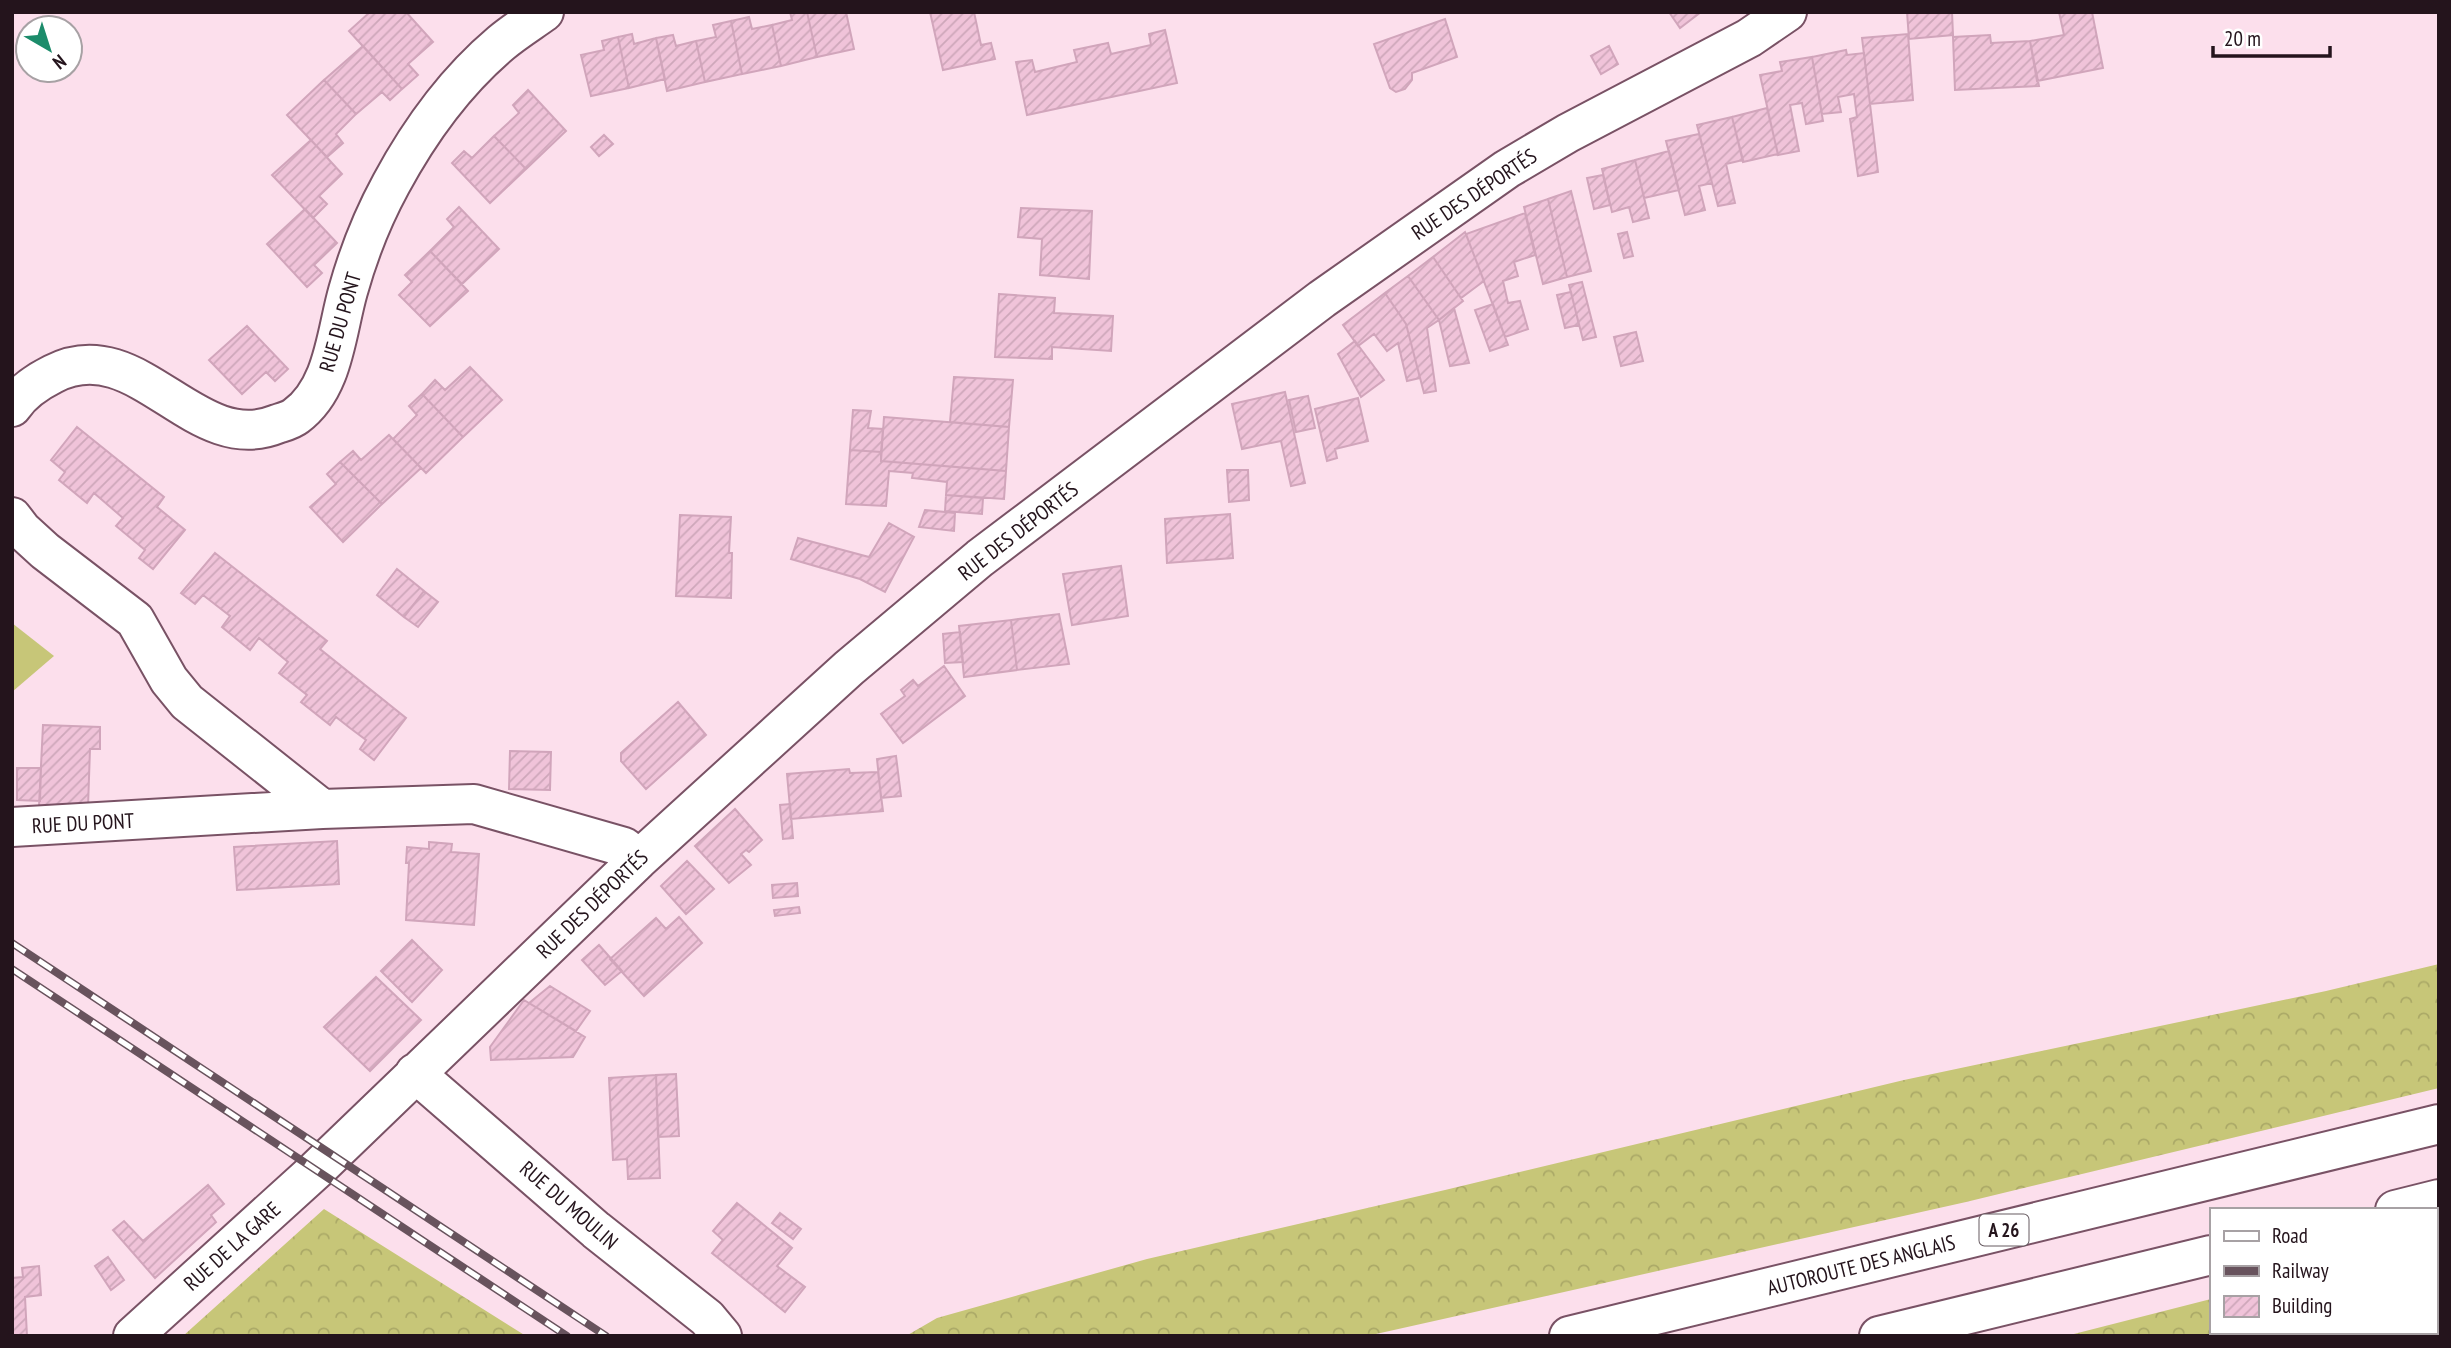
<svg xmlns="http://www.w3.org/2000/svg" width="2451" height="1348" font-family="'PT Sans Narrow',sans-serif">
<defs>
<pattern id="forest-crowns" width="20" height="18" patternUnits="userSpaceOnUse" patternTransform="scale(1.75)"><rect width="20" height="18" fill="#c7c678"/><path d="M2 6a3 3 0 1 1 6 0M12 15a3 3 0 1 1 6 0" fill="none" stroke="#aba967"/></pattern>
<pattern id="building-hatch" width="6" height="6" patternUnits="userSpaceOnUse" patternTransform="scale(1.75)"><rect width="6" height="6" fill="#f0c3d9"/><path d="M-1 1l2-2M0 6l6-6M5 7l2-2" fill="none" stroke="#cea7ba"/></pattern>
</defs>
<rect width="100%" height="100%" fill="#fcdfec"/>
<path fill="#c7c678" d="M12,623l42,33 -42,36z"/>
<path fill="url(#forest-crowns)" d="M2439,964v124l-473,114 -599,134h-461l31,-18 210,-59 298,-69 459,-110 422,-89z
M324,1209l202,127h-343z
M2439,1243v93h-373l145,-37v33h224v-88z"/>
<path fill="url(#building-hatch)" stroke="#d1a5bb" stroke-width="2" d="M370,12h36l27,30 -25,22 10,11 -16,14 -53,-58z
M790,12h17l10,45 -36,9 -9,-41 20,-5z
M807,12h39l8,37 -37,8z
M930,12h44l7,33 10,-2 4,16 -52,11z
M1669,12h32l-21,16z
M1907,12h45l1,23 -44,4z
M2059,12h33l11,56 -66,13 -7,-40 34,-6z
M749,17l3,12 20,-4 9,41 -39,8 -11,-53z
M1445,19l12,38 -45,16v7l-7,9 -9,3 -6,-4 -16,-44z
M731,21l11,53 -37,8 -9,-41 20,-4 -3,-12z
M1165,30l12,53 -150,32 -11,-53 16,-2 3,12 42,-10 -3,-12 34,-7 3,11 40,-9 -2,-11z
M632,34l2,10 22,-6 9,41 -36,9 -11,-51z
M1908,34l5,66 -43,4 -8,-66z
M673,35l3,11 20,-5 9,41 -38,9 -11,-53z
M1990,35l1,8 39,-2 9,45 -84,4 -2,-53z
M618,37l11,51 -38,8 -10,-41 23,-5 -2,-9z
M363,46l39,43 -12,11 -8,-8 -26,22 -32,-34z
M1609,46l9,18 -17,10 -10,-18z
M1846,50l1,5 17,-2 14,119 -20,4 -8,-57 7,-2 -3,-23 -16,3 3,15 -19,2 -10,-57z
M1812,57l11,64 -17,3 -4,-21 -12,2 9,46 -21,4 -18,-80 22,-4 -2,-9z
M324,80l32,34 -20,20 7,9 -16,14 -40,-42z
M528,90l38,41 -40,38 -32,-33 25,-23 -6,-8z
M1767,108l11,46 -35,8 -11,-45z
M1732,117l11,43 -17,4 9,39 -17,3 -21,-81z
M1699,134l13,49 -13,3 6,24 -20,5 -19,-74z
M604,135l9,9 -14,12 -8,-9z
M494,136l32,33 -36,34 -38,-40 12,-12 8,7z
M311,140l31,34 -23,22 8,8 -14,14 -41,-43z
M1669,151l10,39 -35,8 -9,-38z
M1635,160l14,58 -16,4 -4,-15 -17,5 -10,-43z
M1603,175l7,30 -16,4 -7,-31z
M1571,191l20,80 -24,6 -19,-78z
M1548,199l19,78 -24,7 -19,-77z
M459,207l40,42 -37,35 -32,-33 24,-24 -7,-8z
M1021,208l71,3 -3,68 -49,-4 2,-36 -24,-2z
M305,209l32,34 -23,22 8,8 -15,14 -40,-43z
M1525,213l10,42 -21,7 4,14 -15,5 5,22 12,-2 8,28 -23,8 -39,-103z
M1465,232l19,49 -23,17 -28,-41z
M1627,232l6,24 -9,2 -6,-24z
M430,251l38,40 -38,35 -31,-31 13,-13 -7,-7z
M1433,257l30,44 -24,19 -31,-44z
M1408,276l31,44 -12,8 9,63 -12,2 -18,-69 -21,-31z
M1582,282l14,55 -13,3 -14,-55z
M1571,292l8,33 -14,3 -8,-33z
M1385,293l21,31 14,54 -13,3 -9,-38 -11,8 -13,-17 -16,12 -15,-21z
M999,294l56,4 -1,15 59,3 -2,35 -59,-4v12l-57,-2z
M1493,304l15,41 -18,6 -15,-41z
M1454,308l15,55 -19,3 -11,-46z
M247,326l41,43 -13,12 -9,-9 -24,22 -33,-34z
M1636,332l7,29 -22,5 -7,-29z
M1355,341l29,39 -23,17 -23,-43z
M470,367l32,33 -39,37 -41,-43 13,-14 10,10z
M954,377l59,3 -4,47 -59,-5z
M1285,392l20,91 -14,3 -10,-45 -39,8 -10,-45z
M422,394l41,43 -37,36 -33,-34 24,-24 -8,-9z
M1308,396l7,32 -19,4 -7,-32z
M1358,398l10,43 -33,8 2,9 -10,3 -12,-52z
M853,410l18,1 -3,17 15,1 -2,23 -31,-2z
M884,417l125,10 -3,44 -125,-10z
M77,427l87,70 -7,10 28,23 -32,39 -14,-11 6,-8 -29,-24 7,-8 -29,-25 -7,10 -28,-23 6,-8 -14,-12z
M389,435l32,33 -39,36 -42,-42 13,-11 8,9z
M850,450l31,2v9l125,10 -2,28 -58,-4 1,-13 -35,-4 1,-5 -24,-2 -3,35 -40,-2z
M340,462l42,42 -39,38 -33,-35 26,-23 -9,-10z
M1227,470h21l1,30 -20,2z
M946,495l37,3 -1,16 -37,-3z
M925,510l30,3 -1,18 -35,-4z
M1230,514l3,44 -66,5 -2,-44z
M680,515l51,2 -2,36h3l-1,45 -55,-2z
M889,523l25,14 -29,55 -25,-13 -69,-20 7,-21 71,19z
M215,553l112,88 -7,8 86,69 -32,42 -14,-11 6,-9 -16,-12 -14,-11 -6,8 -29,-23 6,-7 -28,-22 9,-11 -29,-24 -9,12 -28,-23 8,-11 -27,-21 -8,9 -14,-11z
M1121,566l7,50 -56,9 -9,-51z
M397,569l27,22 -20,26 -27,-22z
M424,591l14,11 -20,25 -14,-10z
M1059,614l10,50 -52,6 -6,-50z
M1011,620l6,50 -53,7 -5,-51z
M960,632l3,30 -18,1 -2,-29z
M944,666l21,30 -62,47 -22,-29 24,-18 -4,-6 12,-10 5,6z
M678,702l28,33 -60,54 -25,-28v-8z
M43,725l57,2v22h-10l-2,58 -49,-1z
M510,751l41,1 -1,38 -41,-1z
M896,756l5,40 -20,2 -4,-39z
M17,768h24l-1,33 -23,-1z
M849,769l1,4 28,-1 5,39 -92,8 -4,-45z
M790,804l3,34 -10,1 -3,-34z
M735,809l27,31 -13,12 -3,-2 -5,4 10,11 -22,18 -34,-37z
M337,841l2,43 -102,6 -3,-43z
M429,842l23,2 -1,8 28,2 -5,71 -68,-5 3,-57h-3l1,-16 22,2z
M687,861l27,28 -28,25 -25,-28z
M797,883l1,13 -25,2 -1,-13z
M799,907l1,6 -25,3 -1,-6z
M679,917l23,26 -58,53 -34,-37 46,-41 10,11z
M412,940l30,30 -30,32 -31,-31z
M599,945l23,26 -17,14 -23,-25z
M376,977l45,43 -51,51 -46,-44z
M550,986l40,25 -14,20 -47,-28z
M524,1000l61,37 -12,20 -82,3 -1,-13z
M676,1074l3,62 -21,1 -2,-62z
M656,1075l4,103 -32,1 -1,-20 -14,1 -4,-82z
M208,1185l16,19 -13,11 5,7 -61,56 -42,-48 11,-9 19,20z
M737,1203l55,45 -15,18 28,21 -20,25 -73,-59 11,-13 -10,-9z
M780,1213l21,16 -8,10 -21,-16z
M108,1257l16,23 -13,10 -16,-24z
M39,1266l2,29 -16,2 2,39h-15v-58l11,-1 -1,-9z"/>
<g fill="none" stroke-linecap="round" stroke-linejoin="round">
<defs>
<path id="minor" d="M12,407c10,-15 25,-25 41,-33 85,-44 141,84 224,50 6,-2 14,-4 19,-8 38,-28 40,-83 52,-125 10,-36 25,-74 43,-107 28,-52 65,-103 110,-141 13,-11 29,-21 43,-31
M12,517l10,13 23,21 90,69 34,60 18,22 135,107 152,-5 150,43 14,13
M12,827l310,-18
M415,1073l181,157 111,88 15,18
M133,1336l183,-166 322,-310 211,-192 131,-110 342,-259 185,-130 61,-36 181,-95 38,-26"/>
<path id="highway" d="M2395,1210l44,-11
M1569,1336l870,-212
M1879,1336l332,-81"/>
</defs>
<use href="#minor" stroke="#795265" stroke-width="42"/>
<use href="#highway" stroke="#795265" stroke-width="42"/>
<use href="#minor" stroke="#fff" stroke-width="38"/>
<use href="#highway" stroke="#fff" stroke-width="38"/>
<defs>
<path id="rail" d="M12,943l594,393
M12,969l555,367"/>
</defs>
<use href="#rail" stroke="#68535d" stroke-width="8"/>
<use href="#rail" stroke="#fff" stroke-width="5" stroke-dasharray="16" stroke-linecap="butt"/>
</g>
<g text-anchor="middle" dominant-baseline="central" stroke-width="6" stroke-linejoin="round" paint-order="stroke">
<rect fill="#fff" stroke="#665a60" stroke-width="2" x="1979.5" y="1214.5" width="49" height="31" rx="5"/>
<g font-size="19" font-weight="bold" fill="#24141c">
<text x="2004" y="1230">A 26</text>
</g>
<g font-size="21" fill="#24141c" stroke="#fff">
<text transform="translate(1474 194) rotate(-34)">RUE DES DÉPORTÉS</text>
<text transform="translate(340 322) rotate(-74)">RUE DU PONT</text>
<text transform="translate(1018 531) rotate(-38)">RUE DES DÉPORTÉS</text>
<text transform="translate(83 823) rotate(-3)">RUE DU PONT</text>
<text transform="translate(592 904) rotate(-44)">RUE DES DÉPORTÉS</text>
<text transform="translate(569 1205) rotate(41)">RUE DU MOULIN</text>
<text transform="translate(232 1246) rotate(-42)">RUE DE LA GARE</text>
<text transform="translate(1861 1265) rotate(-14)">AUTOROUTE DES ANGLAIS</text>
</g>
</g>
<rect width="2451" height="1348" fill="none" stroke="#24141c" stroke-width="28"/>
<rect x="2210" y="1208" width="228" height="126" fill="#ffffff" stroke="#a7a1a4" stroke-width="2"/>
<rect x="2224" y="1231" width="35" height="10" fill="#ffffff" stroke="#a7a1a4" stroke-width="2"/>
<text x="2272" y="1243" font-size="21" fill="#24141c">Road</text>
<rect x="2224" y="1266" width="35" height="10" fill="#68535d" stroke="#a7a1a4" stroke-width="2"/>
<text x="2272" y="1278" font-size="21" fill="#24141c">Railway</text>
<rect x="2224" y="1296" width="35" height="21" fill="url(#building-hatch)" stroke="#a7a1a4" stroke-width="2"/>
<text x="2272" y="1313" font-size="21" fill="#24141c">Building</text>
<g transform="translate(49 49) rotate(141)"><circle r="33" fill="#ffffff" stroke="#a7a1a4" stroke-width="2"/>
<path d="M0-5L12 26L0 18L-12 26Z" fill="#1c8c6b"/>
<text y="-10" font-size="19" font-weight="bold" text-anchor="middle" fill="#24141c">N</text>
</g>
<path d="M2213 46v10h117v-10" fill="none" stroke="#24141c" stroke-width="3.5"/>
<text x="2224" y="46" font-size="21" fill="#24141c" stroke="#ffffff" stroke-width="5" paint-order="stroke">20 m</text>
</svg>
